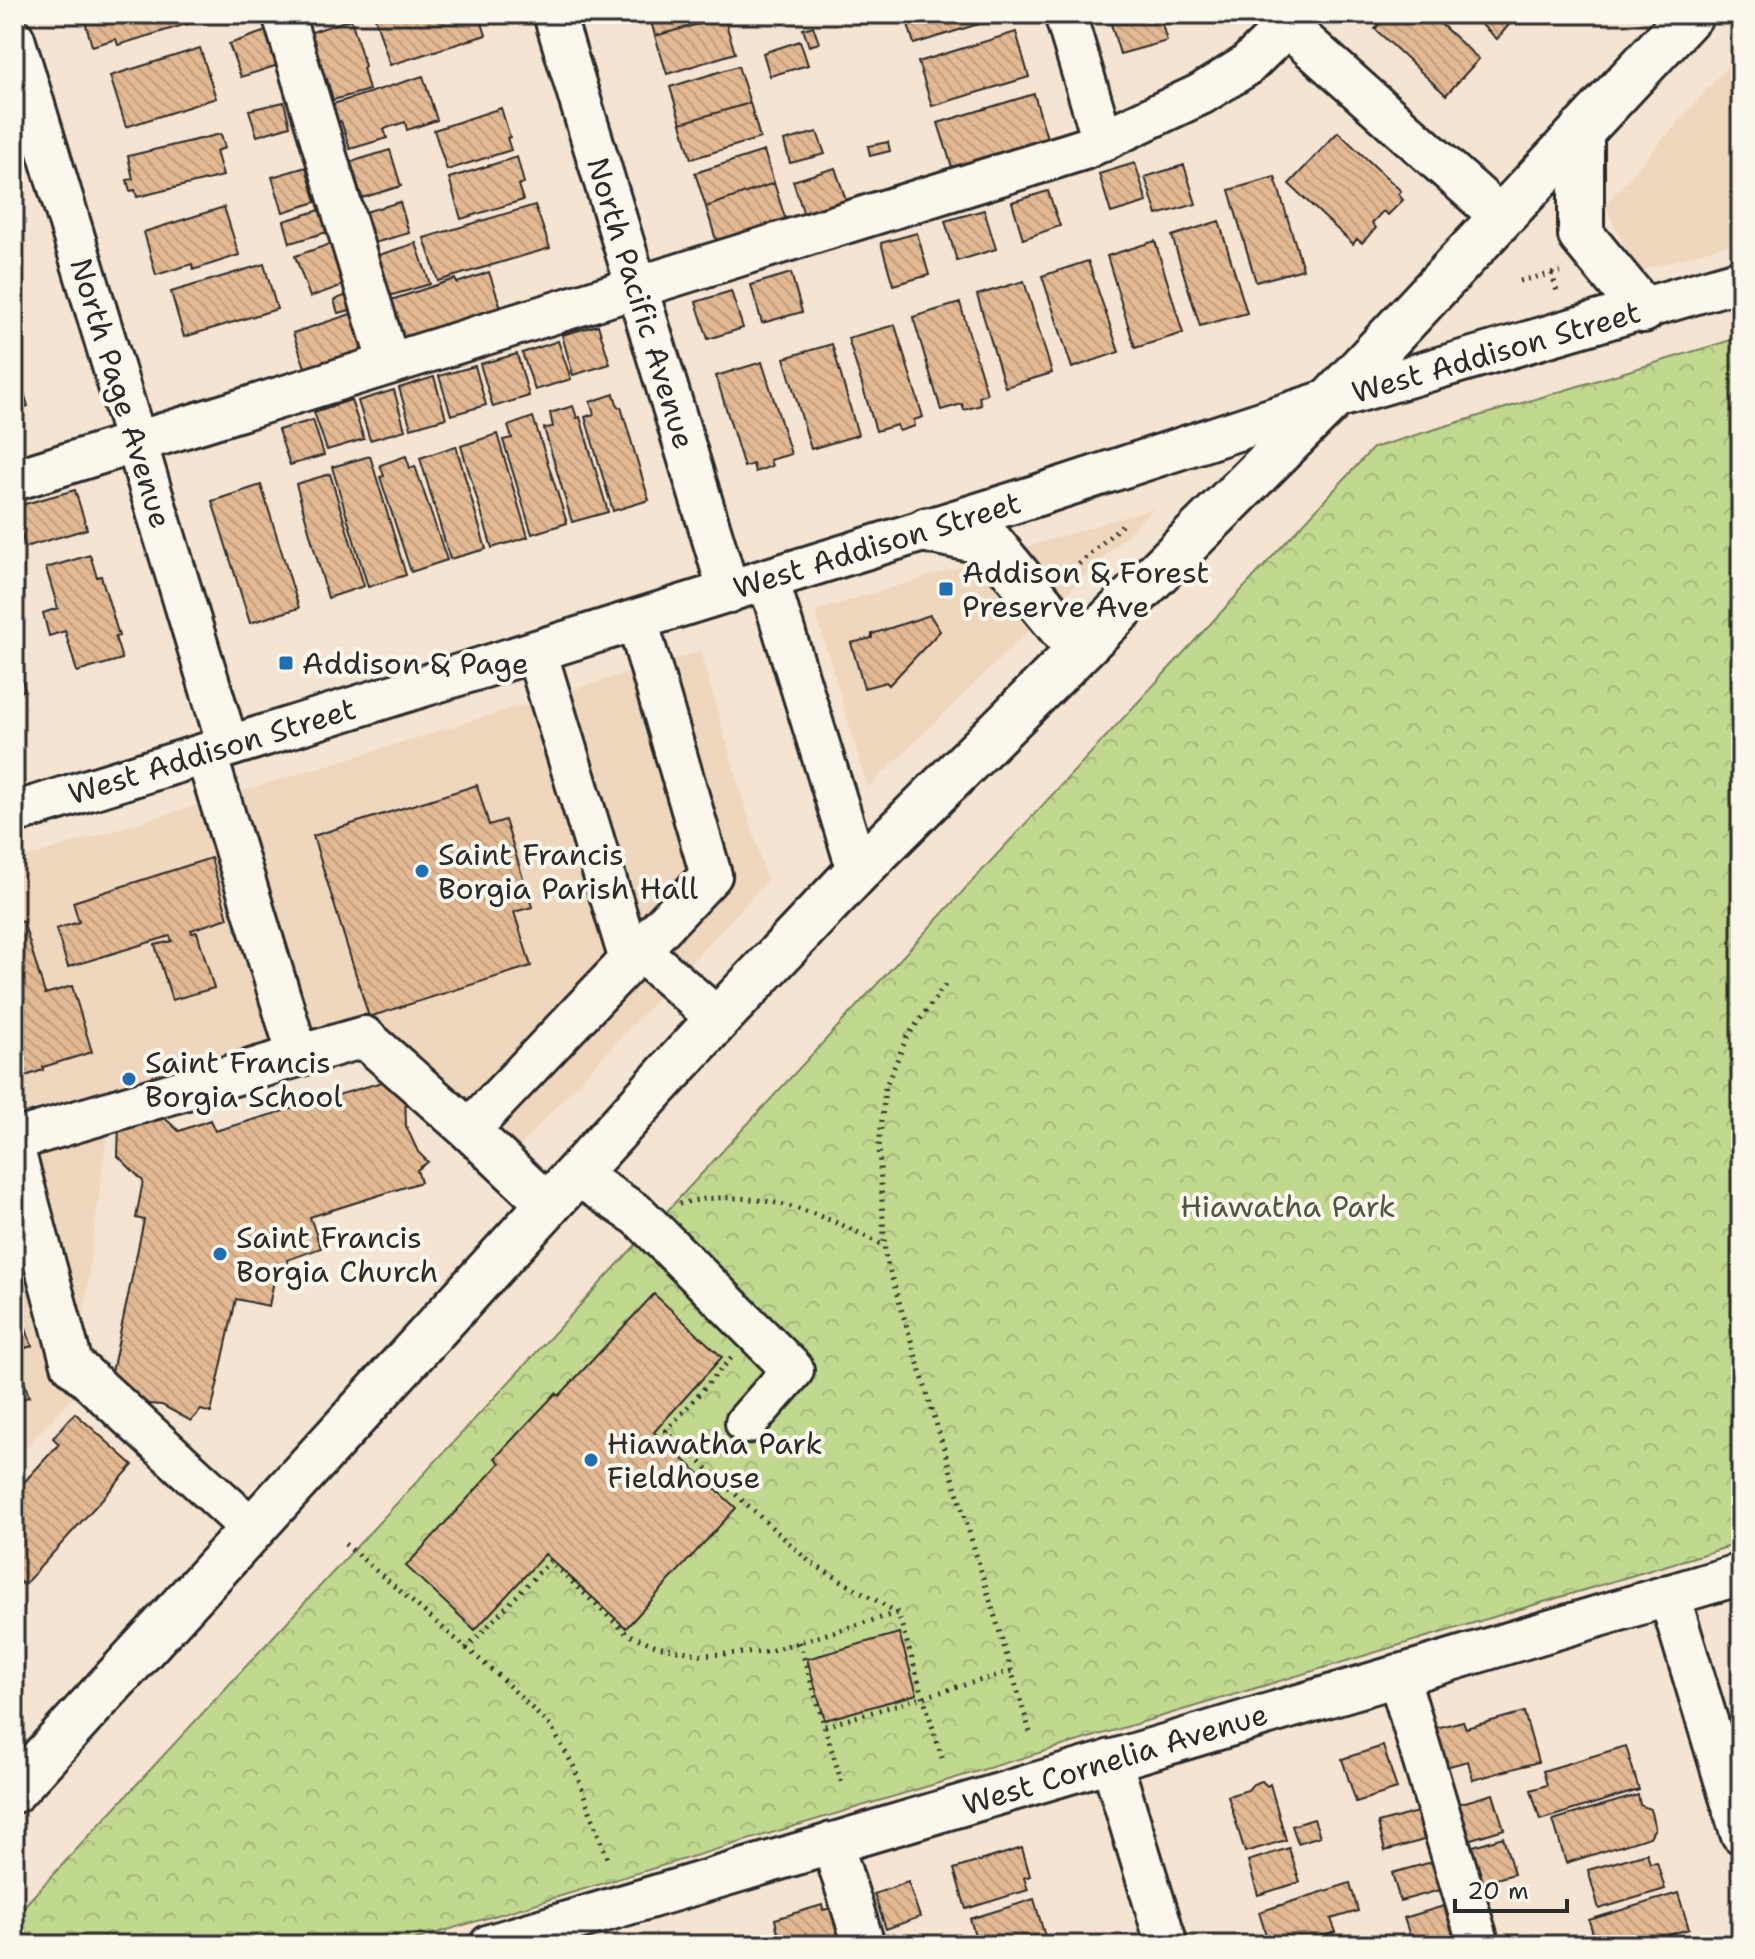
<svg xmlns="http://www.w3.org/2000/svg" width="1755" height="1959" font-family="'Shantell Sans',sans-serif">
<defs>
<pattern id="park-crowns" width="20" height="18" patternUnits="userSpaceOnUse" patternTransform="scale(2)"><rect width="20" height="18" fill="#c1d88f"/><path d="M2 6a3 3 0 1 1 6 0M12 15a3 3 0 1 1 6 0" fill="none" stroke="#a6ba7c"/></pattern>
<pattern id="building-back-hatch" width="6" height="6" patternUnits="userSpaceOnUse" patternTransform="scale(2)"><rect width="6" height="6" fill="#e2b992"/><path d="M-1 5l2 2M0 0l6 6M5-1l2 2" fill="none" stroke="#c29f7e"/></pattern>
</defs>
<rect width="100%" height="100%" fill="#f4e4d1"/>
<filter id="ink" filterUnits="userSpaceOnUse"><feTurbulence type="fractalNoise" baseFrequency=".0125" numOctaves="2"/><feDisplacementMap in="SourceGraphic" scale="16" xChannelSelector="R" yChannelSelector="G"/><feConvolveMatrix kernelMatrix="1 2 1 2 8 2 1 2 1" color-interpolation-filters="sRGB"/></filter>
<g filter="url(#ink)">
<path fill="#efd7be" d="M1741,51v189l-104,32 -32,-67z
M1154,508l-286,280 -53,-177z
M700,651l67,230 -254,272 -152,-108 -252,74 -36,278 -59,63v-599z"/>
<path fill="url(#park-crowns)" stroke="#76825d" stroke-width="2" d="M1741,337v1206l-1344,402h-379l-4,-13v-15l1359,-1469z"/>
<path fill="url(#building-back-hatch)" stroke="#2b2b2b" stroke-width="2" d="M83,14h105l2,9 -72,22 -2,-6 -24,7z
M388,14h91l7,21 -96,30 -15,-47z
M649,14h75v3l-69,19z
M905,14h106l-97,30z
M1108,14h51l8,27 -47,13z
M1389,14h41l49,45 -33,36 -71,-66z
M1470,14h48l-21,25z
M724,17l11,36 -68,21 -12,-38z
M351,19l14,47 -2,2 6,22 -36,10 -6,-21 -4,1 -14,-47z
M813,26l6,17 -10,3 -6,-17z
M266,31l12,34 -37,12 -12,-33z
M1016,32l13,45 -97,29 -14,-44z
M800,41l8,24 -38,11 -7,-23z
M200,48l16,50 -90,29 -16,-51z
M738,66l12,37 -69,20 -11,-36z
M423,76l14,44 -30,10 -2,-8 -21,7 3,9 -37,11 -9,-28 -6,2 -5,-18z
M1034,94l13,44 -95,29 -14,-44z
M284,102l6,24 -33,10 -8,-26z
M750,103l10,35 -69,21 -10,-36z
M501,108l9,29 -3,1 4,12 -64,20 -13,-40z
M817,132l8,22 -35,9 -6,-22z
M1338,132l63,59 -3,3 5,6 -15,15 -5,-4 -11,12 4,5 -14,15 -5,-4 -4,5 -64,-60z
M221,134l4,14 -9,3 7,25 -86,21 -2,-7 -5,1 -3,-11 6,-1 -5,-23z
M888,142l2,9 -20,5 -2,-10z
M390,150l11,36 -39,12 -11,-36z
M764,151l10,32 -68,24 -11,-34z
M517,157l7,26 -6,2 5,15 -62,19 -12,-41z
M1135,163l12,39 -36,11 -12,-39z
M1184,165l12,39 -39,11 -12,-38z
M306,167l10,35 -33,10 -11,-35z
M835,168l13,38 -42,15 -13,-40z
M1275,177l28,92 -47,13 -27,-92z
M774,183l12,38 -69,22 -11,-36z
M1048,191l12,35 -37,13 -11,-37z
M400,202l9,31 -35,10 -9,-31z
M535,205l15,43 -112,33 -14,-43z
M224,207l15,48 -46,15 -1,-6 -36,11 -12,-43z
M320,210l7,22 -37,11 -6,-22z
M984,210l12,39 -39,12 -12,-40z
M1219,221l28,92 -47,13 -28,-90z
M917,233l12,42 -36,10 -12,-42z
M1155,241l28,92 -48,15 -28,-92z
M416,243l14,41 -41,12 -13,-40z
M330,244l14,41 -34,12 -15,-41z
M1088,261l31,91 -47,16 -30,-92z
M264,264l13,45 -93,28 -13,-45z
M489,272l13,39 -99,38 -15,-48 67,-22 2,4z
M791,273l11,39 -40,11 -11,-38z
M1024,281l28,92 -47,14 -28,-92z
M731,291l12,37 -35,11 -12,-37z
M347,295l4,15 -13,3 -4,-13z
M960,303l27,91 -8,3 2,8 -17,5 -2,-6 -21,6 -28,-93z
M354,313l13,37 -61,20 -13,-37z
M598,325l12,39 -37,11 -11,-40z
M895,325l28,92 -9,3 1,6 -16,5 -2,-6 -21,6 -28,-93z
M558,341l13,38 -36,11 -13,-37z
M832,344l26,91 -47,14 -27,-91z
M517,354l12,42 -36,11 -13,-43z
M762,362l29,92 -21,6 2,6 -17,6 -2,-8 -9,3 -28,-91z
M16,366l12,40 -14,4v-43z
M475,366l11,39 -35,10 -12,-39z
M434,377l12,41 -35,10 -12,-40z
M394,390l11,40 -35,10 -12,-39z
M614,394l4,13h3l28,93 -36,11 -28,-94 9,-3 -4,-12z
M351,400l13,39 -37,11 -13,-38z
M573,406l4,12 3,-1 28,95 -36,10 -28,-94 9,-1 -3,-14z
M533,417l34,106 -35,11 -29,-94 9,-2 -4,-12z
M313,420l11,35 -34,10 -12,-35z
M497,434l31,103 -36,11 -31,-102z
M456,446l30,103 -36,10 -30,-101z
M370,456l36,119 -38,12 -36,-120z
M406,456l4,12 5,-2 32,94 -36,12 -31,-95 4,-1 -4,-11z
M330,474l34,112 -36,12 -32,-114z
M261,485l38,123 -49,15 -38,-122z
M75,490l12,39 -62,18 -11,-40z
M90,555l7,22 4,-1 18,60 -4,1 7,22 -45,13 -12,-41 -16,5 -6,-23 15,-5 -12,-40z
M930,615l10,16 -51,54 -3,-3 -22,6 -13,-45 21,-5v-4z
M14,653l11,37 -11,3z
M477,785l12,40 16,-5 27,87 -18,5 17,54 -162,51 -56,-181z
M211,858l17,60 -37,12 1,3 5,-1 17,56 -42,12 -17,-55 17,-4 -2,-5 -102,31 -12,-38 23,-7 -6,-20z
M23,921l22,73 27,-8 20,66 -49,15v3l-29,10v-157z
M389,1080l2,11 14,2 1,33 12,26 10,10 -11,8 4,12 -111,35 11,31 -34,12 2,6 -2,6 -11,-2 -7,36 -33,-7 -25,114 -10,-3 -10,11 -29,-16 -28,-2 -26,-12 36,-171 -8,-2 7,-37 -25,-25 1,-32 40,-11 20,18 31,-11 5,11z
M654,1294l68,63 -68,75 82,76 -110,120 -81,-74 -70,76 -69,-64 94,-103 -5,-5 61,-65 3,3z
M23,1320l9,26 -17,5 14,46 -15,4v-78z
M75,1413l58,52 -109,120 -10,-8v-84l45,-49 -6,-6z
M899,1633l18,61 -92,26 -18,-61z
M1524,1712l14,50 -65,18 -5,-19 -30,8 -10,-39 35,-9 3,7z
M1383,1746l14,43 -41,13 -14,-43z
M1626,1746l13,44 -99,30 -9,-30 16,-5 -4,-14z
M1262,1781l5,5 3,-2 16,56 -41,12 -17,-56 20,-6 5,-6z
M1493,1794l11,35 -43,13 -10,-36z
M1638,1795l2,10 10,4 5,19 -5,9 -84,26 -13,-43z
M1417,1812l7,28 -39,11 -7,-28z
M1314,1819l6,17 -22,7 -6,-17z
M1503,1837l11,37 -36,10 -11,-36z
M1022,1848l8,28 -6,2 4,12 -62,19 -12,-40z
M1289,1848l11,34 -42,13 -10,-34z
M1647,1853l3,10 7,-1 8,27 -66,20 -11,-39z
M1432,1862l8,28 -40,11 -8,-28z
M908,1882l12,35 -34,12 -12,-35z
M1350,1883l8,28 -27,8 5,13 -42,13h-25l-10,-33z
M1678,1893l11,36 -56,16h-37l-7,-25z
M1034,1899l12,41 -17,5h-51l-8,-26z
M822,1905l1,5 13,-3 10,38h-80l-3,-7 15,-4 -3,-15z
M1444,1906l11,35 -13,4h-29l-9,-27z
M1533,1935l3,10h-34z"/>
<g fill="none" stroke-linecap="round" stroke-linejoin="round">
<defs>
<path id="minor" d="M283,14l106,350
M554,14l175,578
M1065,14l38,127
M1288,27l212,189
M14,39l214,707
M14,480l1070,-331 117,-55 45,-28 53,-52
M768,579l90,292
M536,651l94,309
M206,754l92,302 66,-19 105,93 79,75
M14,813l1018,-316 300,-98 409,-119
M639,950l79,69
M469,1130l242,-255 -74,-255
M14,1140l284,-84
M14,1150l58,214 180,165
M576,1174l63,42 154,154 -47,53
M1669,1595l72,238
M1398,1675l81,270
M1111,1760l56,185
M832,1843l32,102
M490,1945l1251,-371"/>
<path id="major" d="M1581,131v104l62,75
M927,530l64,13 88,107
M14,1790l704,-771 140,-148 474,-472 359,-385"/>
</defs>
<use href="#minor" stroke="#2b2b2b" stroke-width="46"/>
<use href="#major" stroke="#2b2b2b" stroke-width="50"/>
<path stroke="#2b2b2b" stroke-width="5" stroke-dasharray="2 6" stroke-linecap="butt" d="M1552,273l5,19
M1520,281l40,-9
M1067,575l55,-50
M945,985l-38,52 -22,51 -6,59 6,108 145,477
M679,1204c71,-19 143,8 205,42
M731,1358l-65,73 145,132 87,50 44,145
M345,1544l155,133 51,50 23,40 33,91
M799,1642l44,145
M466,1649l84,-88 77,73 30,12 46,9 63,-3 131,-39
M825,1726l187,-55"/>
<use href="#minor" stroke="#fbf7ec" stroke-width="40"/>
<use href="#major" stroke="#fbf7ec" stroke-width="44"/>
</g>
</g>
<g fill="#1f6fb2" stroke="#fbf7ec" stroke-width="3">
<rect x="938" y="581" width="16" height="16" rx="4"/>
<rect x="278" y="655" width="16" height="16" rx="4"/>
<circle cx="422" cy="871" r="8"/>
<circle cx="129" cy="1079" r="8"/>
<circle cx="220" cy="1254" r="8"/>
<circle cx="591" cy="1460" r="8"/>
</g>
<g text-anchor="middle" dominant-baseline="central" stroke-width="8" stroke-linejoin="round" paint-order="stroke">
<g font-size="30" fill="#2b2b2b" stroke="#fbf7ec">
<text transform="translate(641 303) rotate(73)">North Pacific Avenue</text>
<text transform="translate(1496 352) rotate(-16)">West Addison Street</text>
<text transform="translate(121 393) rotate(73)">North Page Avenue</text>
<text transform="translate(877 545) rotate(-17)">West Addison Street</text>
<text transform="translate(212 751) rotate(-17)">West Addison Street</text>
<text transform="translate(1115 1759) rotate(-17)">West Cornelia Avenue</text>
</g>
<g font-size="30" fill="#2b2b2b" stroke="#fbf7ec" text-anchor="start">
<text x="962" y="572">Addison &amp; Forest<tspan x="962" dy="34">Preserve Ave</tspan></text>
<text x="302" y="663">Addison &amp; Page</text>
<text x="438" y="854">Saint Francis<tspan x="438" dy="34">Borgia Parish Hall</tspan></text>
<text x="145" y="1062">Saint Francis<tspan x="145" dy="34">Borgia School</tspan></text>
<text x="236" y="1237">Saint Francis<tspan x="236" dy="34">Borgia Church</tspan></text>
<text x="607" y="1443">Hiawatha Park<tspan x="607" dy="34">Fieldhouse</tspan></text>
</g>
<g font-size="30" fill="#505644" stroke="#fbf7ec">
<text x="1288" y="1206">Hiawatha Park</text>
</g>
</g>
<rect width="1755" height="1959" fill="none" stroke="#fbf7ec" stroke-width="48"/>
<rect x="24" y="24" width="1707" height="1911" fill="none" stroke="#2b2b2b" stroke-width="3" filter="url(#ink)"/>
<path d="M1455 1899v12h112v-12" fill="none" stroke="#2b2b2b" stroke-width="4"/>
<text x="1467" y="1899" font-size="24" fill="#2b2b2b" stroke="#fbf7ec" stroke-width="6" paint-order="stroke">20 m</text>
</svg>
